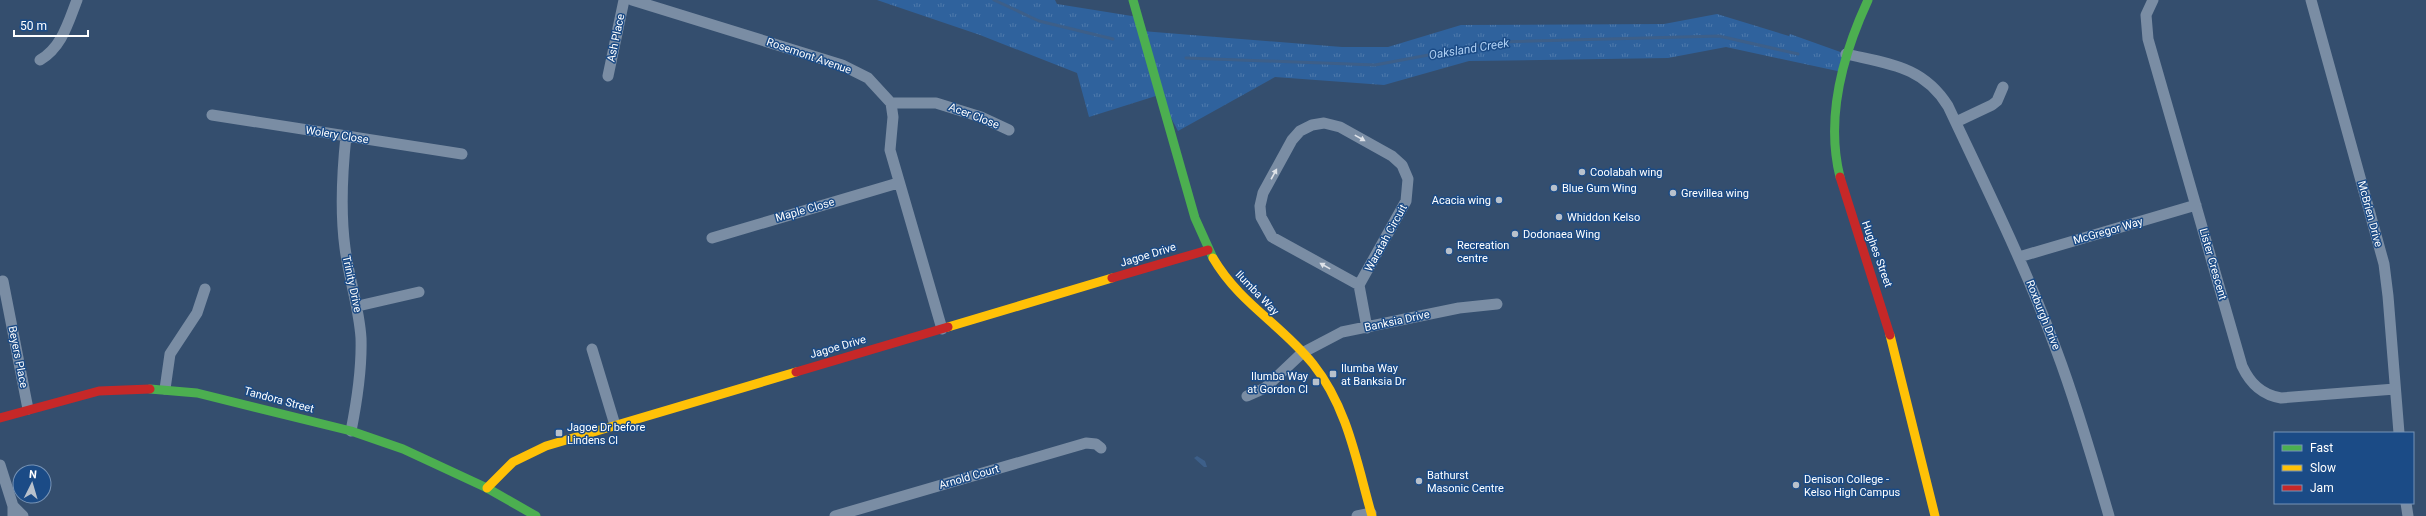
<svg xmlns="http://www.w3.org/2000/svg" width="2426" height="516" font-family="Roboto,sans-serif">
<defs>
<pattern id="park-tufts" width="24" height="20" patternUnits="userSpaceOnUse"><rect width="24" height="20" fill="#2f629d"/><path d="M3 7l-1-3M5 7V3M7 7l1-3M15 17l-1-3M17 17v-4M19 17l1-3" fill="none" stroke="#4e7aac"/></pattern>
</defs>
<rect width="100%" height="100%" fill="#344e6e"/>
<path fill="url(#park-tufts)" d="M877,0h178l2,4 81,13 4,14 200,16h46l73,-22 203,-1 53,-10 72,22 1,-2 56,20 -4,18 -116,-25 -58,11 -199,3 -85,24 -109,-8 -97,54 -19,-36 -70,22 -12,-44 -97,-38z"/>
<path fill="#3d5f89" d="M1197,456l8,5 2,6h-3l-10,-9z"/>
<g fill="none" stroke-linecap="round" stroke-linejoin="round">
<path stroke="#3d5f89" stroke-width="3" d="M994,0l45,21 74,18
M1186,58l189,7 123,-23 221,-6 79,18"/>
<path stroke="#7a8da4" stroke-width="11" d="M632,0l210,65 26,13 23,25 2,14 -3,33 52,179
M2153,0l-7,15 2,24 94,327c8,17 19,29 39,32l114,-9
M2311,0l73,264 4,32 11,137
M1846,54c43,10 77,12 102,52 38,81 78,161 109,246 20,53 36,109 52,164
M40,60c22,-13 28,-37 37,-60
M608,76l16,-76
M891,103h45l45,14 28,13
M212,115l250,39
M1956,122l36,-17 5,-4 6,-14
M346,136c-4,38 -6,75 -1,112 4,31 14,59 16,90 1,31 -4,63 -10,93
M712,238l186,-55
M2019,257l177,-52
M3,281l25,128
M1359,285l-87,-48 -11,-20 -1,-11 3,-13 29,-53 8,-9 12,-6 12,-2 16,4 52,29 10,9 6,14 -2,22 -47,84 8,43
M358,306l61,-14
M592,349l23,76
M165,389l5,-35 27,-41 8,-24
M1247,396l18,-8 37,-35 40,-21 117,-24 38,-4
M0,465l13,41v10
M2406,503l2,13
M13,506l10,10
M835,516l251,-73 10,1 5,4
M1357,516l14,-3"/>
<path stroke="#4caf50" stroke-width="9" d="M1133,0l62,218 18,40
M1840,177c-15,-60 3,-123 28,-177
M150,389l47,4 154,38 52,18 84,39 49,28"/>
<path stroke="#ffc107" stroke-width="9" d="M1213,258c27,46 68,66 100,106 35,44 44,100 59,152
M948,327l164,-49
M1890,335l45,181
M487,488l26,-26 33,-16 250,-74"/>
<path stroke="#c62828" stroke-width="9" d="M1840,177l50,158
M1112,278l96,-28
M796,372l152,-45
M0,418l99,-27 51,-2"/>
</g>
<defs><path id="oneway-solid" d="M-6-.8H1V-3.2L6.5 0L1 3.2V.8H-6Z"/></defs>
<g fill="#dee2e8">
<use href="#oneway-solid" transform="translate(1360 138) rotate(29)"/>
<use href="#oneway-solid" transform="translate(1274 174) rotate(-61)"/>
<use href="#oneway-solid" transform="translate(1325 266) rotate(-151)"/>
</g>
<g fill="#b8c1cc" stroke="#1b4b86" stroke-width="1.5">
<circle cx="1582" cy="172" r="4"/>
<circle cx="1554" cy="188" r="4"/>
<circle cx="1673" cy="193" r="4"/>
<circle cx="1499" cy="200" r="4"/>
<circle cx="1559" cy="217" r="4"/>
<circle cx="1515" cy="234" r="4"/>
<circle cx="1449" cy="251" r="4"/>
<rect x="1329" y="370" width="8" height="8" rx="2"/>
<rect x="1312" y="378" width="8" height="8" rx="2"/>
<rect x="555" y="429" width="8" height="8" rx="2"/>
<circle cx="1419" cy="481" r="4"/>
<circle cx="1796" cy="485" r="4"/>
</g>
<g text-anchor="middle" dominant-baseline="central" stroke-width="3" stroke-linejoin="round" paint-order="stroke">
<g font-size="11" fill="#fff" stroke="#1b4b86">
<text transform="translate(616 38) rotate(-78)">Ash Place</text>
<text transform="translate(809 56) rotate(19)">Rosemont Avenue</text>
<text transform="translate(974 116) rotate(21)">Acer Close</text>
<text transform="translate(337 135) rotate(9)">Wolery Close</text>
<text transform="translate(805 210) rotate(-16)">Maple Close</text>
<text transform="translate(2370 214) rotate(75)">McBrien Drive</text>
<text transform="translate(2108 231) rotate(-16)">McGregor Way</text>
<text transform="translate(1386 238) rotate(-61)">Waratah Circuit</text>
<text transform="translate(1877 254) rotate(70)">Hughes Street</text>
<text transform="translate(1148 255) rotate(-17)">Jagoe Drive</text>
<text transform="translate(2213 264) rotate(74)">Lister Crescent</text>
<text transform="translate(352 284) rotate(78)">Trinity Drive</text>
<text transform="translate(1257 293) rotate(46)">Ilumba Way</text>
<text transform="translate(2043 315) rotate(68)">Roxburgh Drive</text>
<text transform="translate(1397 321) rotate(-12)">Banksia Drive</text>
<text transform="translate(838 347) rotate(-16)">Jagoe Drive</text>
<text transform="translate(18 357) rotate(79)">Beyers Place</text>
<text transform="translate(279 400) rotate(15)">Tandora Street</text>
<text transform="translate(969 477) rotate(-16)">Arnold Court</text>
</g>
<g font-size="11" fill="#fff" stroke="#1b4b86" text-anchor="start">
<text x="1590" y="172">Coolabah wing</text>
<text x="1562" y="188">Blue Gum Wing</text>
<text x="1681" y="193">Grevillea wing</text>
<text x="1491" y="200" text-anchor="end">Acacia wing</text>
<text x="1567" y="217">Whiddon Kelso</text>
<text x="1523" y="234">Dodonaea Wing</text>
<text x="1457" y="245">Recreation<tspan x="1457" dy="13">centre</tspan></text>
<text x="1341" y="368">Ilumba Way<tspan x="1341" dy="13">at Banksia Dr</tspan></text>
<text x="1308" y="376" text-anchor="end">Ilumba Way<tspan x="1308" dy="13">at Gordon Cl</tspan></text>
<text x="567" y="427">Jagoe Dr before<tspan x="567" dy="13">Lindens Cl</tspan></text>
<text x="1427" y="475">Bathurst<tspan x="1427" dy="13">Masonic Centre</tspan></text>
<text x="1804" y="479">Denison College -<tspan x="1804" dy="13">Kelso High Campus</tspan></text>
</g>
<g font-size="12" font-style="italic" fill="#aecff3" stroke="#1b4b86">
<text transform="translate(1469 49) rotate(-9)">Oaksland Creek</text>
</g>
</g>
<rect x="2274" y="432" width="140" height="72" fill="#1b4b86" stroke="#7693b6"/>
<rect x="2282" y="445" width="20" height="6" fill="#4caf50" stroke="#7693b6"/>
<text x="2310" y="452" font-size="12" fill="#ffffff">Fast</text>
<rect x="2282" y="465" width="20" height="6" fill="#ffc107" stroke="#7693b6"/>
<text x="2310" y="472" font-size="12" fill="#ffffff">Slow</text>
<rect x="2282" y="485" width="20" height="6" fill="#c62828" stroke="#7693b6"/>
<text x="2310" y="492" font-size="12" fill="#ffffff">Jam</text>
<g transform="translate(32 484) rotate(5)"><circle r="19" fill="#1b4b86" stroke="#7693b6"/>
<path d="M0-3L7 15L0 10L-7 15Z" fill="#b8c1cc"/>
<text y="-6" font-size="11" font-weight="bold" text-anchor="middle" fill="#ffffff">N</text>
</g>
<path d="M14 30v6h74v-6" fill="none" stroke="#ffffff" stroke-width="2"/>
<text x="20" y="30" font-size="12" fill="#ffffff" stroke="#1b4b86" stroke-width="3" paint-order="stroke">50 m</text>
</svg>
